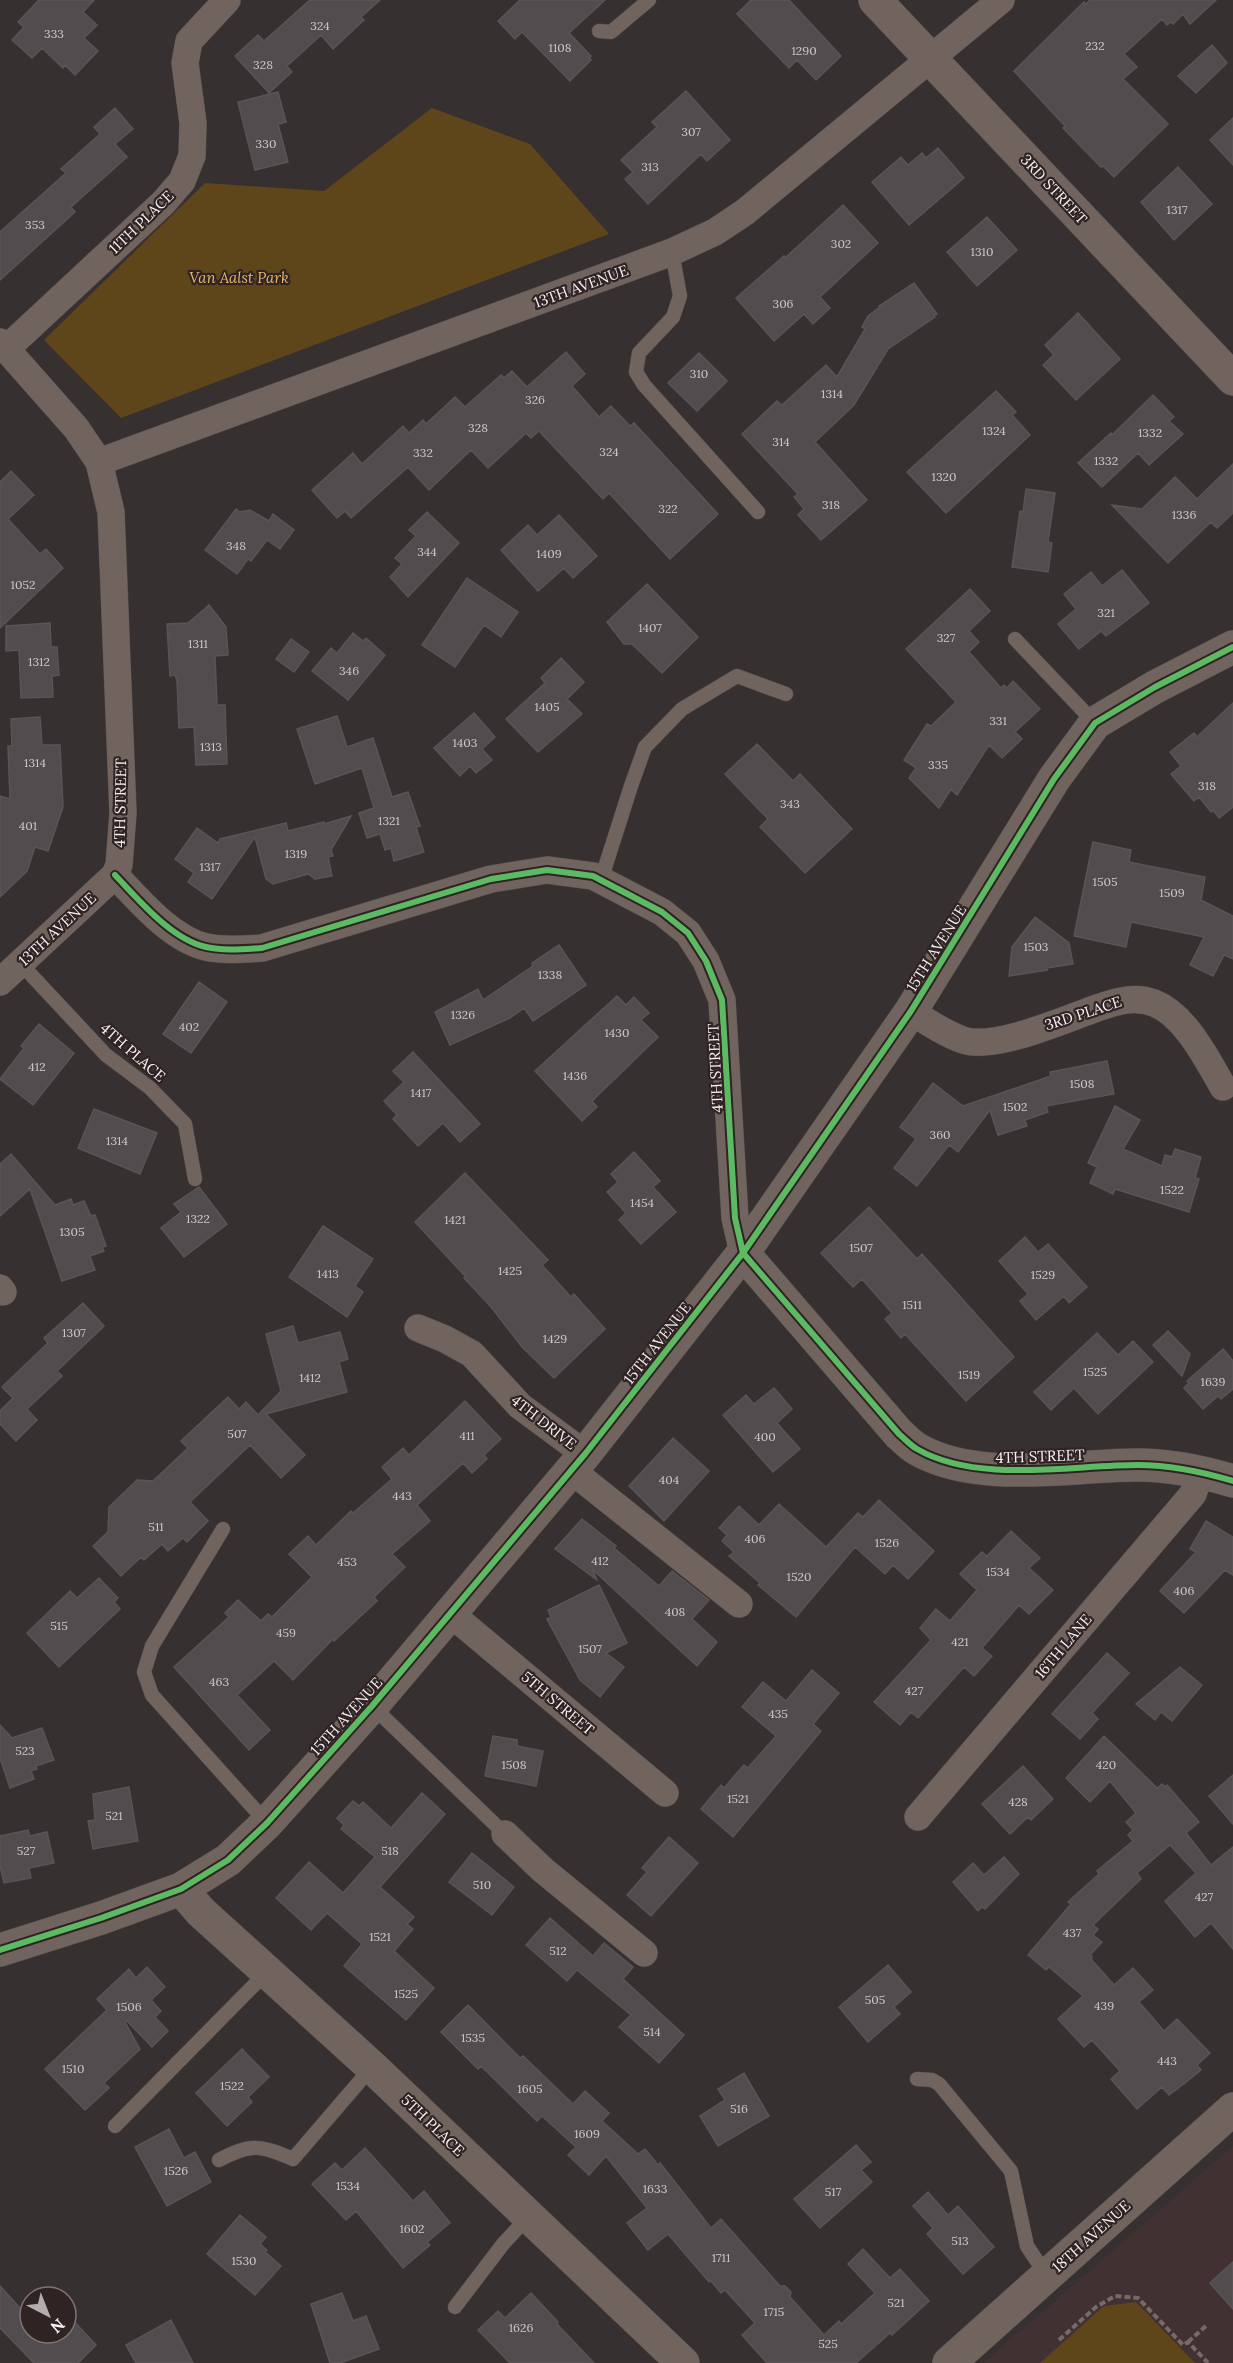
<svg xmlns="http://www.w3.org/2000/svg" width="1233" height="2363" font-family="Lora,serif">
<rect width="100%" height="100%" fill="#363030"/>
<path fill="#423132" d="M1233,2146v217h-249z"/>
<path fill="#5f461a" d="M432,108l98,36 79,90 -488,184 -77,-78 161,-157 119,8z
M1136,2302l59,61h-155l64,-57z"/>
<path fill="#514d4e" stroke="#595455" stroke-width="1.5" d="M39,0h55l-11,12 14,13 -13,13 14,13 -23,24 -10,-10 -2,3 -21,-20 -10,10 -20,-18 12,-13 -6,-5z
M310,0h70l-19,17 3,3 -31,29 -12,-14 -34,31 5,6 -23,21 -34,-37 23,-21 6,6z
M520,0h85l-36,33 22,23 -2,2 2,2 -21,21 -48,-49 -7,7 -17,-18z
M751,0h38l52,56 -25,24 -19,-20 -8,8 -52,-54z
M1090,0h126l-26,24 -7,-10 -10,10 -2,-2 -4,3 -5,-6 -38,35 13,13 -14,12 45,45 -54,53 -11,-11 -2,1 -38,-39 2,-2 -51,-55 70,-69 2,2z
M1212,45l15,18 -31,30 -18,-17z
M686,91l44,49 -23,21 -6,-7 -53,50 -23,-25 8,-7 -12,-12 36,-33 -5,-5z
M278,92l8,30 -8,2 10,38 -33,8 -17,-68z
M115,108l18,21 -18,15 12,13 -56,50 4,5 -75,68v-48l66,-59 -5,-4 39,-35 -6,-7z
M1233,118v47l-23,-25z
M938,148l26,30 -55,47 -37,-43 29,-25 7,8 14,-12 4,5z
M1178,167l34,37 -38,36 -33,-38z
M843,205l35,38 -58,54 10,11 -17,16 -9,-10 -30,27 -38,-43 48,-42 1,2z
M987,217l30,33 -40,36 -30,-34z
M914,283l23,31 -3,1 1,2 -47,32 -34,56 -39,37 52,58 -46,40 -23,-25 6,-6 -10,-12 4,-3 -56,-60 35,-33 5,4 44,-40 11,12 28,-48 -3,-2 6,-11 12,-9 -1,-1z
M1078,313l42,46 -44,41 -33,-35 11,-10 -9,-10z
M566,352l19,22 -13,12 27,31 12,-11 19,20 4,-3 84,91 -48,45 -61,-66 -6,6 -64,-68 -8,7 -5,-5 -38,35 -17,-18 -42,40 -21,-23 -57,51 -6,-7 -8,7 -25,-28 41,-37 9,11 41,-38 6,7 14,-13 3,4 29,-27 10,10 36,-32 3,3 8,-7 15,16z
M699,353l28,28 -30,30 -29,-28z
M996,391l20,21 -4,3 18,20 -84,78 -39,-41z
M1153,395l21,22 -5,4 14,13 -34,31 -11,-12 -36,34 -24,-24 33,-30 1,2z
M1233,464v49l-16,15 -6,-6 -43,41 -56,-58 30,4 33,-32 22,22z
M11,471l23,24 -26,24 32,35 6,-5 17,19 -63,60v-146z
M1026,489l29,4 -7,49 4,1 -4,29 -36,-5 8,-56 3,1z
M236,509l4,3 10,-2 19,11 4,-7 21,16 -14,19 -13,-9 -16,21 -3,-2 -11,15 -32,-24z
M427,512l32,31 -51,54 -18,-20 12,-13 -7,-6 21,-22 -7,-6z
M559,515l38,41 -24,22 -9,-10 -26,23 -37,-41 27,-25 9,10z
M1122,570l27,33 -43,33 -5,-5 -22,18 -21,-25 18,-15 -12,-15 27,-22 11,14z
M467,578l51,34 -17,25 -17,-12 -29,42 -33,-22z
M647,584l51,53 -36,36 -30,-29h-8l-17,-22z
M970,589l20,22 -21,20 10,11 -10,10 32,36 3,-3 3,3 6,-7 27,28 -25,23 7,7 -20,19 -13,-13 -32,50 -6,-6 -12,19 -30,-30 7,-10 -12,-8 23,-36 4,2 25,-24 -50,-53z
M209,605l17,22 2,28 -13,1 2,49h8l2,59 -31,1 -2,-38 -15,1 -2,-47 -2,-6 -5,1 -3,-52 21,-1z
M50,623l1,24h6l2,28 -7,1 1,21 -32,1 -2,-48 -13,1v-25z
M353,633l10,8 3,-3 19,17 -37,45 -36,-29 19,-23 6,5z
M291,639l18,13 -15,20 -18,-13z
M561,658l23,24 -17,17 15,15 -44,38 -32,-33 39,-36 -4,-5z
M1233,703v104l-14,11 -6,-8 -2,2 -12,-15 -5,4 -23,-27 10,-8 -11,-14 24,-19 3,4z
M474,713l21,24 -13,12 10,11 -16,13 -6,-7 -10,10 -26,-28z
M337,716l10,31 26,-9 19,59 16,-5 12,34 -4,1 8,25 -30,9 -3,-13 -6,2 -5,-16 -13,4 -8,-25 15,-5 -12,-40 -47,16 -18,-55z
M40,717l2,28h18l3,62 -15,44 -13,-4 -8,24 -27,26v-101l10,3 -2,-53h4l-1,-27z
M757,744l36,37 7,-7 52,55 -47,44 -45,-46 8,-8 -43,-45z
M351,816l-20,34 2,6 -5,1 4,19 -17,3 -7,-5 -35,10 -7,-5 -11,-42 -43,62 -24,-17 6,-9 -19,-14 22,-31 21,15 2,-4 66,-16 2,8 36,-9v2z
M1093,842l38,8 -2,12 76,15 -4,23 32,16v43l-9,-4 -11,21 -23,-11 14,-28 -73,-15 -5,25 -52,-11z
M1035,917l34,26 4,21 -26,4v2l-38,6 3,-29z
M559,945l27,40 -53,36 -9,-13 -14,10 -60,27 -15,-33 43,-23 5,11 50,-34 -1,-3z
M199,982l28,20 -36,51 -28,-19z
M617,996l9,9 8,-8 15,16 -8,7 17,17 -66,64 5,6 -15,14 -47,-50z
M39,1024l35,29 -41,52 -33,-26 24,-31 -3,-2z
M413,1052l67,72 -20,18 -17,-19 -25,23 -25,-27 4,-4 -13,-14 20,-19 -11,-11z
M1107,1061l7,33 -68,12 2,6 -23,8 2,6 -29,9 -8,-25 -32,42 -9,-7 -32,41 -23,-18 22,-29 -16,-12 33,-44 30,23 88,-30 -1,-4z
M1115,1106l25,14 -17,29 39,17 3,-11 7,2 3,-8 26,8 -6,21 4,1 -10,33 -74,-23 -2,5 -23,-11 7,-16 -9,-4z
M94,1109l63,24 -17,41 -62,-26z
M634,1152l26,29 -7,6 23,25 -35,32 -22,-24 7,-7 -19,-21 11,-10 -7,-8z
M11,1154l44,51 16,-6 2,6 11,-4 7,15 4,-1 11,31 -4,1 2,4 -14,5 5,14 -33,11 -32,-92 -30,27v-52z
M465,1173l83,87 -6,5 29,32 3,-3 31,35 -51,49 -32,-31 -30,-39 -28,-30 2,-1 -51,-55z
M199,1187l28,37 -43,33 -23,-29 20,-16 -7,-8z
M869,1207l48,52 5,-5 92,103 -48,44 -61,-67 -4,4 -16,-19 7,-6 -30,-34 -9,8 -32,-34z
M323,1226l50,33 -18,27 8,6 -16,25 -58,-40z
M1025,1237l13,15 10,-8 39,43 -18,16 -5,-7 -28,24 -16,-19 8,-7 -29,-33z
M83,1303l21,23 -47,45 5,5 -35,33 10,11 -21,21 -16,-17v-13l13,-13 -11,-11 46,-44 -4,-5z
M293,1326l5,17 42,-11 8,27 -9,3 8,30 -81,22 39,41 -24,23 -31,-33 -60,57 18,19 -21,21 -4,-4 -15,13 -6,-7 -18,16 -3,-3 -20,19 -28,-30 15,-14 1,-25 28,-27 16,1 35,-33 -7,-7 47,-44 11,12 7,-7 12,13 23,-24 -15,-57z
M1168,1331l22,23 -8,22 -29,-31z
M1097,1333l21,22 15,-14 20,21 -55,52 -24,-26 -23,22 -17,-18z
M1223,1349l10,12v28l-12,10 -3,-3 -15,13 -19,-21 5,-5 -2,-2z
M774,1388l18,21 -15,14 23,26 -27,23 -50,-57 23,-20 8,9z
M465,1401l36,38 -17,16 3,4 -15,14 -9,-10 -46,42 13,16 -38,33 13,13 -31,30 3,4 -43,40 -1,-2 -40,41 -19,-19 -37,34 33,35 -21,20 -75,-83 55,-50 -4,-4 13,-13 23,21 7,-7 4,3 40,-40 -23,-23 19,-18 8,9 35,-34 2,2 39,-34 -10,-12 21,-19 6,7z
M673,1438l36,33 -45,50 -35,-35z
M879,1500l55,51 -26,28 -15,-14 -8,9 -30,-27 -59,70 -38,-32 2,-2 -31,-27 5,-4 -12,-11 5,-6 -8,-7 20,-22 20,19 20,-21 47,43 32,-34 5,4z
M582,1519l34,27 -2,2 45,38 13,-15 37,29 -17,19 25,23 -20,24 -105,-97 5,11 -42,-31z
M1206,1521l27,16v38l-8,-5 -41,43 -24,-22 36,-39 -6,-3z
M1011,1531l29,27 -11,10 24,22 -24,24 -10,-9 -37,43 10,8 -18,20 -10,-9 -46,51 -7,-6 -11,13 -26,-23 57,-62 -11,-12 16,-19 14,12 27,-31 -17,-16 22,-22 5,4z
M99,1578l19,20 -4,4 6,7 -61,58 -32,-34 43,-42 7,7z
M599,1585l28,58 -21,10 18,14 -24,30 -20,-17 -33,-61 4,-2 -3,-7z
M1107,1653l22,20 -37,40 6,6 -18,20 -28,-25z
M1180,1667l22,18 -30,36 -11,-9 -6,8 -19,-16z
M812,1670l27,23 -26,31 8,7 -88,106 -32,-28 20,-24 3,3 20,-23 4,3 28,-32 -34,-29 21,-25 23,19z
M0,1725l12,13 30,-10 12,32 -18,6 1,3 -6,2 3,8 -24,9 -10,-30z
M493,1736l24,4v6l26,5 -7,35 -51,-10z
M1104,1736l53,52 5,-4 3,3 2,-2 32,37 -13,11 25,32 22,-18v102l-22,-26 -16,14 -30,-36 31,-28 -26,-28 -33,28 4,6 -48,46 5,4 -5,6 9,7 -12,13 2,2 -1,2 23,26 19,-17 20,22 -14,12 25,29 13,-12 33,34 -13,12 4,5 -16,13 -16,12 -7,-8 -25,22 -26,-30 9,-8 -28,-31 -8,7 -26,-28 25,-23 -34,-29 -3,3 -18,-15 43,-51 -3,-2 31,-28 -2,-3 36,-30 -5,-6 5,-5 -7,-8 10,-9 -26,-32 -20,21 -24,-24z
M1023,1766l30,33 -22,21 -3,-3 -18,17 -28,-30z
M1233,1775v49l-24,-28z
M129,1787l9,54 -45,8 -5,-28 7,-1 -2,-26z
M422,1793l23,21 -65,73 34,30 -7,7 6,5 -19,22 40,37 -28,32 -62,-54 18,-22 -35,-31 -16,17 -35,-32 33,-36 34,31 32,-36 -34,-28 3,-4 -7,-7 16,-17 6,5 4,-4 28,26z
M28,1830l2,6 17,-4 7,31 -25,5 2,10 -27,5 -4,-17v-30z
M669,1837l29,26 -47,53 -24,-21 20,-23 -5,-4z
M472,1853l42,34 -22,28 -43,-33z
M1004,1857l15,17 -34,35 -3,-2 -4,4 -25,-29 20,-19 11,12z
M550,1918l43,38 11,-13 29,24 -10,12 61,56 -25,28 -40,-36 12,-12 -54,-45 -10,11 -41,-36z
M888,1965l23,27 -17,15 6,7 -32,28 -29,-35z
M147,1967l18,20 -14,13 10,11 -6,6 13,14 -16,16 -25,-26 -2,1 15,27 -36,34 5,5 -24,22 -40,-41 62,-59 -10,-11 32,-30 7,9z
M468,2005l52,53 3,-2 50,48 12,-13 24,22 -7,8 36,33 7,-5 13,16 2,-2 51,65 10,-9 59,67h5l6,6 -1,5 34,38 15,-14 2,3 34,-31 -27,-29 15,-15 27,29 10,-9 29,32 -37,34 -2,-2 -34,30h-89l-25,-28 13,-12 -30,-33 -4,3 -11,-13 -1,2 -41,-48 -20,16 -21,-27 20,-15 -41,-52 -17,19 -21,-20 8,-8 -34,-31 -5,5 -56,-55 -3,3 -37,-37z
M242,2049l27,28 -21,20 4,5 -25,24 -31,-33z
M744,2073l25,43 -51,30 -18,-30 25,-16 -7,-11z
M169,2129l15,29 11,-6 16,30 -44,24 -32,-59z
M856,2145l15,17 -10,8 11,12 -52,46 -26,-29z
M365,2148l48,53 11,-10 26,32 -23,19 3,3 -27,23 -47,-57 -10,9 -34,-36 23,-21 7,7z
M928,2192l20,23 10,-9 36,41 -31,27 -36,-40 6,-6 -20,-22z
M240,2215l26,22 -6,7 7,6 -2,2 16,14 -26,29 -48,-41z
M1233,2262v47l-23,-26z
M0,2286l30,33v14h13l3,4 5,-4h15v-14l3,-3 27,29 -18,18h-44l-34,-35z
M342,2293l11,28 13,-5 13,33 -39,14h-10l-19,-59z
M531,2293l27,29 -1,2 37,39h-84l-32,-33 20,-19 7,7z
M171,2320l22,43h-57l-10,-18z"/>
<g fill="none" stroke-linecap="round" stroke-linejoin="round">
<defs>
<path id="service" d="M599,31l12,1 38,-32
M672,252l8,44 -7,21 -34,36 -3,19 8,13 114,127
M1015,639l80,84
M601,880l30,-94 14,-39 37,-38 55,-33 49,18
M21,964l85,91 44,33 35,36 10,55
M223,1529l-71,117 -8,26 8,23 115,128
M372,1706l133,128
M917,2079l15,1 7,4 72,87 16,75 20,30
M115,2126l152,-154
M219,2160c33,-17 41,-15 74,-1l79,-92
M455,2307l48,-63 25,-27"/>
<path id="minor" d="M0,342l76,86 23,34 12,50 12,301 -4,52 -4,10 -115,107
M6,349l157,-146 19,-22 10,-25 1,-33 -8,-60 4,-22 38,-41
M99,462l573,-210 43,-20 30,-20 256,-212
M115,875c24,25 56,64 91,72 18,4 38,2 56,1l229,-69 56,-9 46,6 69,36 26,21 18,28 16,39 13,218 8,35
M911,1011c16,11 34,23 52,29 32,11 105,-22 137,-33 18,-6 35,-11 54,-4 31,12 53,56 69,84
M0,1288l3,4
M418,1328l27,11 27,15 48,52 65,48
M571,1470l168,134
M451,1614l214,179
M918,1817l275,-323 8,-23
M505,1834l38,36 101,83"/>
<path id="tertiary" d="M875,0l358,379
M743,1253l156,181c6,5 11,11 18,15 60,35 154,16 221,16 32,0 65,7 95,16
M181,1889l20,23 171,155 311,296
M0,1950l101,-32 80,-29 47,-29 39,-37 105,-117 213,-252 158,-201 168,-242 143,-232 41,-56 60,-36 78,-40
M949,2363l284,-254"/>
</defs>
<use href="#service" stroke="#504c4c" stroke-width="15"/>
<use href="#minor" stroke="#504c4c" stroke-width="28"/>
<use href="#tertiary" stroke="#504c4c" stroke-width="34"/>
<path stroke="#746b66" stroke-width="4" stroke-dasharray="6 3" stroke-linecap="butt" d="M1059,2340l37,-33 19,-11 23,2 45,47 5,-3 20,21
M1188,2342l20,-18"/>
<use href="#service" stroke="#71645e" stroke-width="14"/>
<use href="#minor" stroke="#71645e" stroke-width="27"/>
<use href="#tertiary" stroke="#71645e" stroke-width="33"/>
<defs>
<path id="cycleway" d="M115,875c24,25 56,64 91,72 18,4 38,2 56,1l229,-69 56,-9 46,6 69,36 26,21 18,28 16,39 13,218 8,35 156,181c6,5 11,11 18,15 60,35 154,16 221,16 32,0 65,7 95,16
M0,1950l101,-32 80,-29 47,-29 39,-37 105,-117 213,-252 158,-201 168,-242 143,-232 41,-56 60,-36 78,-40"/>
</defs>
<use href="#cycleway" stroke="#2f2324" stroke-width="10"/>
<use href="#cycleway" stroke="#5cba63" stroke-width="6"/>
</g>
<g text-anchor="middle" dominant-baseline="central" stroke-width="4.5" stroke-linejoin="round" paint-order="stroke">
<g font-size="12" fill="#cec7c8">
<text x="320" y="25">324</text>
<text x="54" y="33">333</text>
<text x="1095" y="45">232</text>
<text x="560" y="47">1108</text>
<text x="804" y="50">1290</text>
<text x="263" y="64">328</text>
<text x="691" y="131">307</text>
<text x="266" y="143">330</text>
<text x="650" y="166">313</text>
<text x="1177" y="209">1317</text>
<text x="35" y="224">353</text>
<text x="841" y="243">302</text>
<text x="982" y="251">1310</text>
<text x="783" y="303">306</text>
<text x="699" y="373">310</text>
<text x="832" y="393">1314</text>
<text x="535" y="399">326</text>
<text x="478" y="427">328</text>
<text x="994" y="430">1324</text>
<text x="1150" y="432">1332</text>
<text x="781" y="441">314</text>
<text x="609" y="451">324</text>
<text x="423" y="452">332</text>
<text x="1106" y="460">1332</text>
<text x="944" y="476">1320</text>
<text x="831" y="504">318</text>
<text x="668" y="508">322</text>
<text x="1184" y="514">1336</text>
<text x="236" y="545">348</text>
<text x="427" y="551">344</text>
<text x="549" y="553">1409</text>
<text x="23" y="584">1052</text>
<text x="1106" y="612">321</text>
<text x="650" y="627">1407</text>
<text x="946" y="637">327</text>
<text x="198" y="643">1311</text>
<text x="39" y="661">1312</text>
<text x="349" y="670">346</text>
<text x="547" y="706">1405</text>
<text x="998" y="720">331</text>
<text x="465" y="742">1403</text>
<text x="211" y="746">1313</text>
<text x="35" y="762">1314</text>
<text x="938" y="764">335</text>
<text x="1207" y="785">318</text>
<text x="790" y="803">343</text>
<text x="389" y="820">1321</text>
<text x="28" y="825">401</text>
<text x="296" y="853">1319</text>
<text x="210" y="866">1317</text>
<text x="1105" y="881">1505</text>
<text x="1172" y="892">1509</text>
<text x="1036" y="946">1503</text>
<text x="550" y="974">1338</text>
<text x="463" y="1014">1326</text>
<text x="189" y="1026">402</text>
<text x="617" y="1032">1430</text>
<text x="37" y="1066">412</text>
<text x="575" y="1075">1436</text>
<text x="1082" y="1083">1508</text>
<text x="421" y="1092">1417</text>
<text x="1015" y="1106">1502</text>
<text x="940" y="1134">360</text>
<text x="117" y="1140">1314</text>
<text x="1172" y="1189">1522</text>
<text x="642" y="1202">1454</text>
<text x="198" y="1218">1322</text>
<text x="455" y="1219">1421</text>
<text x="72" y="1231">1305</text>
<text x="861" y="1247">1507</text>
<text x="510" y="1270">1425</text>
<text x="328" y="1273">1413</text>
<text x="1043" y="1274">1529</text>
<text x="912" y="1304">1511</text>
<text x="74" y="1332">1307</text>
<text x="555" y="1338">1429</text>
<text x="1095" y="1371">1525</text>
<text x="969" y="1374">1519</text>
<text x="310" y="1377">1412</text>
<text x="1213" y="1381">1639</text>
<text x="237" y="1433">507</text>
<text x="467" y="1435">411</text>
<text x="765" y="1436">400</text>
<text x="669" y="1479">404</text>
<text x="402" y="1495">443</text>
<text x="156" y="1526">511</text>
<text x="755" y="1538">406</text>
<text x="887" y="1542">1526</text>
<text x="600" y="1560">412</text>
<text x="347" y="1561">453</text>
<text x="998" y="1571">1534</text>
<text x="799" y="1576">1520</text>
<text x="1184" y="1590">406</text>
<text x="675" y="1611">408</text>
<text x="59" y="1625">515</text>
<text x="286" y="1632">459</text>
<text x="960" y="1641">421</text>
<text x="590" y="1648">1507</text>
<text x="219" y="1681">463</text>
<text x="914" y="1690">427</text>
<text x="778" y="1713">435</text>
<text x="25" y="1750">523</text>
<text x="514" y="1764">1508</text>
<text x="1106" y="1764">420</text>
<text x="738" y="1798">1521</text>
<text x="1018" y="1801">428</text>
<text x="114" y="1815">521</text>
<text x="26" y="1850">527</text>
<text x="390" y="1850">518</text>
<text x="482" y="1884">510</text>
<text x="1204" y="1896">427</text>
<text x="1072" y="1932">437</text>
<text x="380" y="1936">1521</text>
<text x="558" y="1950">512</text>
<text x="406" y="1993">1525</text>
<text x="875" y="1999">505</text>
<text x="1104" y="2005">439</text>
<text x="129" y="2006">1506</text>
<text x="652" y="2031">514</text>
<text x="473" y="2037">1535</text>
<text x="1167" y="2060">443</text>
<text x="73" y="2068">1510</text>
<text x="232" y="2085">1522</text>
<text x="530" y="2088">1605</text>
<text x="739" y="2108">516</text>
<text x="587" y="2133">1609</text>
<text x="176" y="2170">1526</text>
<text x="348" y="2185">1534</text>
<text x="655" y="2188">1633</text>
<text x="833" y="2191">517</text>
<text x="412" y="2228">1602</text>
<text x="960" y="2240">513</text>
<text x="721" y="2257">1711</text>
<text x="244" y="2260">1530</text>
<text x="896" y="2302">521</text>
<text x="774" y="2311">1715</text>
<text x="521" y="2327">1626</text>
<text x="828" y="2343">525</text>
</g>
<g font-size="15" fill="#f8f0f0" stroke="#2f2324">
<text transform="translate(1054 189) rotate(47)">3RD STREET</text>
<text transform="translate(141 222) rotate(-44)">11TH PLACE</text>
<text transform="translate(581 286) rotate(-20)">13TH AVENUE</text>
<text transform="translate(120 803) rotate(-89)">4TH STREET</text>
<text transform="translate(57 929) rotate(-43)">13TH AVENUE</text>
<text transform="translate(936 948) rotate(-58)">15TH AVENUE</text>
<text transform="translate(1083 1013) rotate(-18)">3RD PLACE</text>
<text transform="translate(133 1052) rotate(41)">4TH PLACE</text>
<text transform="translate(715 1068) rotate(-93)">4TH STREET</text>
<text transform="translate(657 1343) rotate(-52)">15TH AVENUE</text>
<text transform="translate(544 1422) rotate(38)">4TH DRIVE</text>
<text transform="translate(1040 1456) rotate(-2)">4TH STREET</text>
<text transform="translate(1063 1646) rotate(-50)">16TH LANE</text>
<text transform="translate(558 1703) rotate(40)">5TH STREET</text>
<text transform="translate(346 1716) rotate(-48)">15TH AVENUE</text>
<text transform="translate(433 2125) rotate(44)">5TH PLACE</text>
<text transform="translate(1091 2236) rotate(-42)">18TH AVENUE</text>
</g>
<g font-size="15" font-style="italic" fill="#e3b76b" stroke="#2f2324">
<text x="239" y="277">Van Aalst Park</text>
</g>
</g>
<g transform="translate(48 2315) rotate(138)"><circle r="28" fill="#2f2324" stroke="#7f7576" stroke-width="1.5"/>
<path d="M0-4.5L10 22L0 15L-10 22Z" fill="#b4adad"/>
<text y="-9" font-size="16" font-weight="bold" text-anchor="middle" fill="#f8f0f0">N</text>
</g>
</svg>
